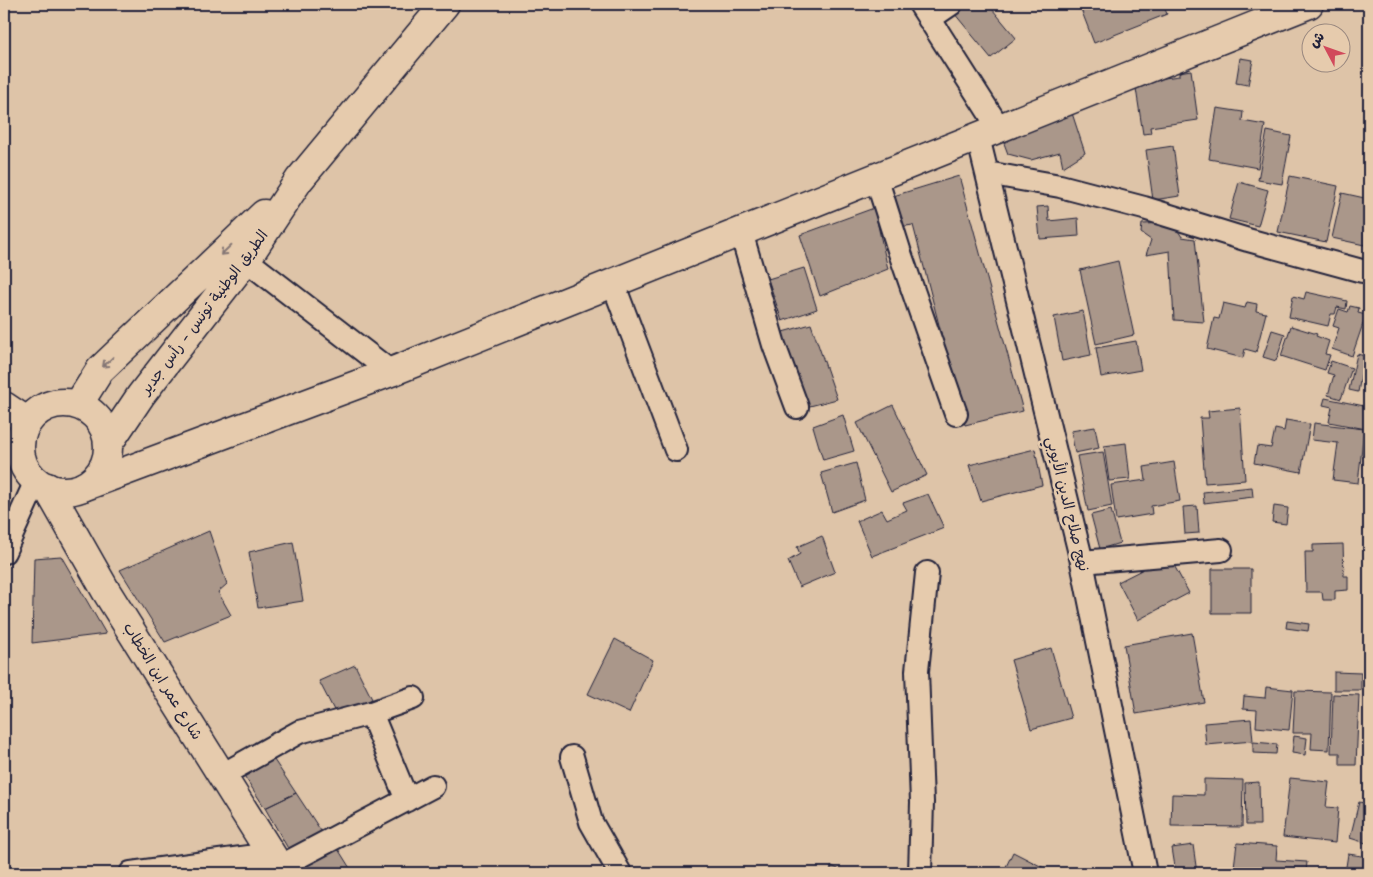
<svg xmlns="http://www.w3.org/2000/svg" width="1373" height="877" font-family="'Shantell Sans','Playpen Sans Arabic',sans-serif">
<rect width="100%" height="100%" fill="#dec4a8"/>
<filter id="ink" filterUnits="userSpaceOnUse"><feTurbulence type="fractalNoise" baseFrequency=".02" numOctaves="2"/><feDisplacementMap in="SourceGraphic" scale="10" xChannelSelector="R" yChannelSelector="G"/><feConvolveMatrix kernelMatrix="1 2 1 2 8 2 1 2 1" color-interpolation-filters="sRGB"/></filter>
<g filter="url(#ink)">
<path fill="#aa978a" stroke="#22223b" d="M966,4h22l28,34 -25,20 -37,-45z
M1079,4h84l4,10 -73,29z
M1240,58l13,2 -5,25 -12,-2z
M1191,70l7,50 -48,7 1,6 -8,1 -8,-52 44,-6v-4z
M1217,108l26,4 -1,9 23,4 -7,43 -49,-9z
M1072,113l13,40 -22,14 -3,-15 -29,8 -23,-6 -6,-16z
M1267,131l24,5 -9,48 -24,-4z
M1173,146l7,50 -27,4 -7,-50z
M959,176l64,235 -58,14 -52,-200 -14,2 -9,-30z
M1290,176l48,10 -12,56 -48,-10z
M1239,182l29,8 -10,36 -29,-7z
M1342,193l27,6v47l-37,-8z
M1048,206l1,15 29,-3 1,18 -39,3 -3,-32z
M874,208l14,61 -68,27 -20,-61z
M1173,223l9,14 13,2 9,83 -30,-2 -4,-69 -24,4 5,-15 -10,-7 1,-9z
M1118,261l16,74 -38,9 -16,-74z
M804,268l13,41 -35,12 -14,-42z
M1306,292l41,9 -1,8 -9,-2 -2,7h-4l-3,12 -39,-9 4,-21 11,3z
M1247,302l10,2 -1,7 10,2 -10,39 -11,-3 -2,9 -36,-9 7,-31 5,1 4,-16 22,5z
M1350,306l9,2 -1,5 8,2 -14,41 -20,-7 7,-21 -6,-2 6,-17 9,3z
M1083,311l8,44 -29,6 -8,-44z
M811,324l26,75 -31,8 -27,-74z
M1291,326l26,8 -1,2 13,5 -4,13 5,1 -5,15 -44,-14z
M1272,330l13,4 -9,27 -13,-4z
M1136,341l5,29 -40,7 -5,-29z
M1357,354l12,3v16l-7,-2 -4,21 -9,-2z
M1331,361l21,7 -11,31 -13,-4 6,-20 -7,-2z
M1325,398l44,9 -3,22 -37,-7 3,-15 -9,-2z
M893,405l34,70 -36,17 -34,-69z
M1240,408l5,72 -40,3 -5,-65h9l-1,-7z
M843,415l11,36 -31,9 -10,-34z
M1286,420l24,4 -9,48 -47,-9 3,-17 14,2 4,-19 9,2z
M1314,423l50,6 -6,54 -25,-3 5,-37 -26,-3z
M1095,427l4,21 -24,5 -4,-22z
M1126,443l4,36 -21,2 -5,-35z
M1035,449l7,36 -61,16 -12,-36z
M1103,452l9,54 -24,5 -11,-55z
M1174,462l6,39 -29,5 1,8 -36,6 -5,-35 35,-5 -2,-13z
M856,463l9,37 -33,12 -11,-39z
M1252,487l1,10 -49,6 -1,-11z
M928,494l16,34 -72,28 -15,-35 25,-11 5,9 20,-9 -4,-7z
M1197,506l2,27 -14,1 -2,-27z
M1274,506l14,2 -2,16 -14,-2z
M1111,510l9,33 -20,6 -9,-34z
M209,531l18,53 -9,8 13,23 -66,27 -45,-72z
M822,536l13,36 -36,15 -11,-26 12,-7 -3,-7z
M293,542l10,59 -45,7 -9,-56z
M1343,544l1,32h4v14l-13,1v9h-12l-1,-8h-16l-1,-40h8v-7z
M61,556l45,78 -74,9 2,-85z
M1169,556l20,37 -51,27 -20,-38z
M1212,569h39v44h-39z
M1287,621l22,3 -1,7 -22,-3z
M1192,633l12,69 -68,12 -12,-69z
M615,639l38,21 -24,53 -41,-19z
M1051,648l20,70 -40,11 -20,-69z
M355,665l17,34 -34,19 -19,-37z
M1334,672l27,1v17h-27z
M1266,687l27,3 -4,40 -33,-3 1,-17 -14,-1 1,-13 21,2z
M1295,691l36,1 -2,58 -18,-1 1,-16h-19z
M1333,694l26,1 -3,70h-16v-12h-9z
M1251,719l2,22 -47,4 -2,-22z
M1294,736l13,2 -2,17 -13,-2z
M1253,742l24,2 -1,10 -23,-1z
M272,757l24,36 -31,15 -22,-34z
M1290,778l39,4 -3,25 12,1 -3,35 -52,-6z
M1204,779l39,1 -1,47 -71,-1 1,-32 32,1z
M1259,782l1,43h-14l-1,-42z
M296,793l29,44 -35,15 -25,-44z
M1359,802l10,2v40l-19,-6z
M1237,843l40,3 -1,14 31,2 -1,10 16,1h-44l-21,-1 1,-3 -24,-2z
M1193,845l4,28h-21l-4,-25z
M338,849l15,24h-52l-4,-5z
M1013,852l41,21h-51z
M1348,854l21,3v16h-24z
M832,866l14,7h-17z
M1203,870h52v3h-52z"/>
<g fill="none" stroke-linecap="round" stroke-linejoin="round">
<defs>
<path id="street" d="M920,4l79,124
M929,19l22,-15
M978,137l104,425 63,311
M987,173l73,13 84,22 104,32 114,31
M876,177l24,76 56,161
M741,232l33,113 23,62
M246,260l145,112
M613,283l63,167
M4,552l32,-71
M1082,562l139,-12
M371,713l36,87
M572,757l19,65 29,51
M222,775l77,-43 72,-19 42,-15
M279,867l154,-81
M131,873l140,-19
M920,873l2,-71 -5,-131 10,-98"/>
<path id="secondary" d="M47,487l59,104 177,282
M83,487l308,-115 918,-368"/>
<path id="primary" d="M20 447a44 44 0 1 1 88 0a44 44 0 1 1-88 0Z
M78,405l22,-35 164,-156
M4,406l24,16
M108,444l33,-49 105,-135 53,-80 146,-176"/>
</defs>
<use href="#street" stroke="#22223b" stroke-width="26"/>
<use href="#secondary" stroke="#22223b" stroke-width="31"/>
<use href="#primary" stroke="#22223b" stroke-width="31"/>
<use href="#street" stroke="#e6cbad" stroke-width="22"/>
<use href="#secondary" stroke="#e6cbad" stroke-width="28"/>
<use href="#primary" stroke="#e6cbad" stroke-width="28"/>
</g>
<defs><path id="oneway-shaft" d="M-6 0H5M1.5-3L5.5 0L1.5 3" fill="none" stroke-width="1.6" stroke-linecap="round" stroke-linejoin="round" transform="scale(1.25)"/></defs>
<g stroke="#847674">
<use href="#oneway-shaft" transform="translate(226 250) rotate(136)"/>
<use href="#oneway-shaft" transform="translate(108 362) rotate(136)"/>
</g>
</g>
<g text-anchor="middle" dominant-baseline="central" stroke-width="5" stroke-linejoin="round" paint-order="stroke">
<g font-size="15" fill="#22223b" stroke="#e6cbad">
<text transform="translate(204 312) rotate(-53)">الطريق الوطنية تونس - رأس جدير</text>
<text transform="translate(1068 504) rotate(76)">نهج صلاح الدين الأيوبي</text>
<text transform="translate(163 681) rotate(58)">شارع عمر ابن الخطاب</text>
</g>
</g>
<rect width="1373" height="877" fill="none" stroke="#e6cbad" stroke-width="20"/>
<rect x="10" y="10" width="1353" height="857" fill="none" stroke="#22223b" stroke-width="2" filter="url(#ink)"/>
<g transform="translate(1326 48) rotate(311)"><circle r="24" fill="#e6cbad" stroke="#98877f"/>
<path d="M0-4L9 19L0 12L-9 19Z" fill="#d1495b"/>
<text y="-8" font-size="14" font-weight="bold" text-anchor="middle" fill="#22223b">ش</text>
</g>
</svg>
